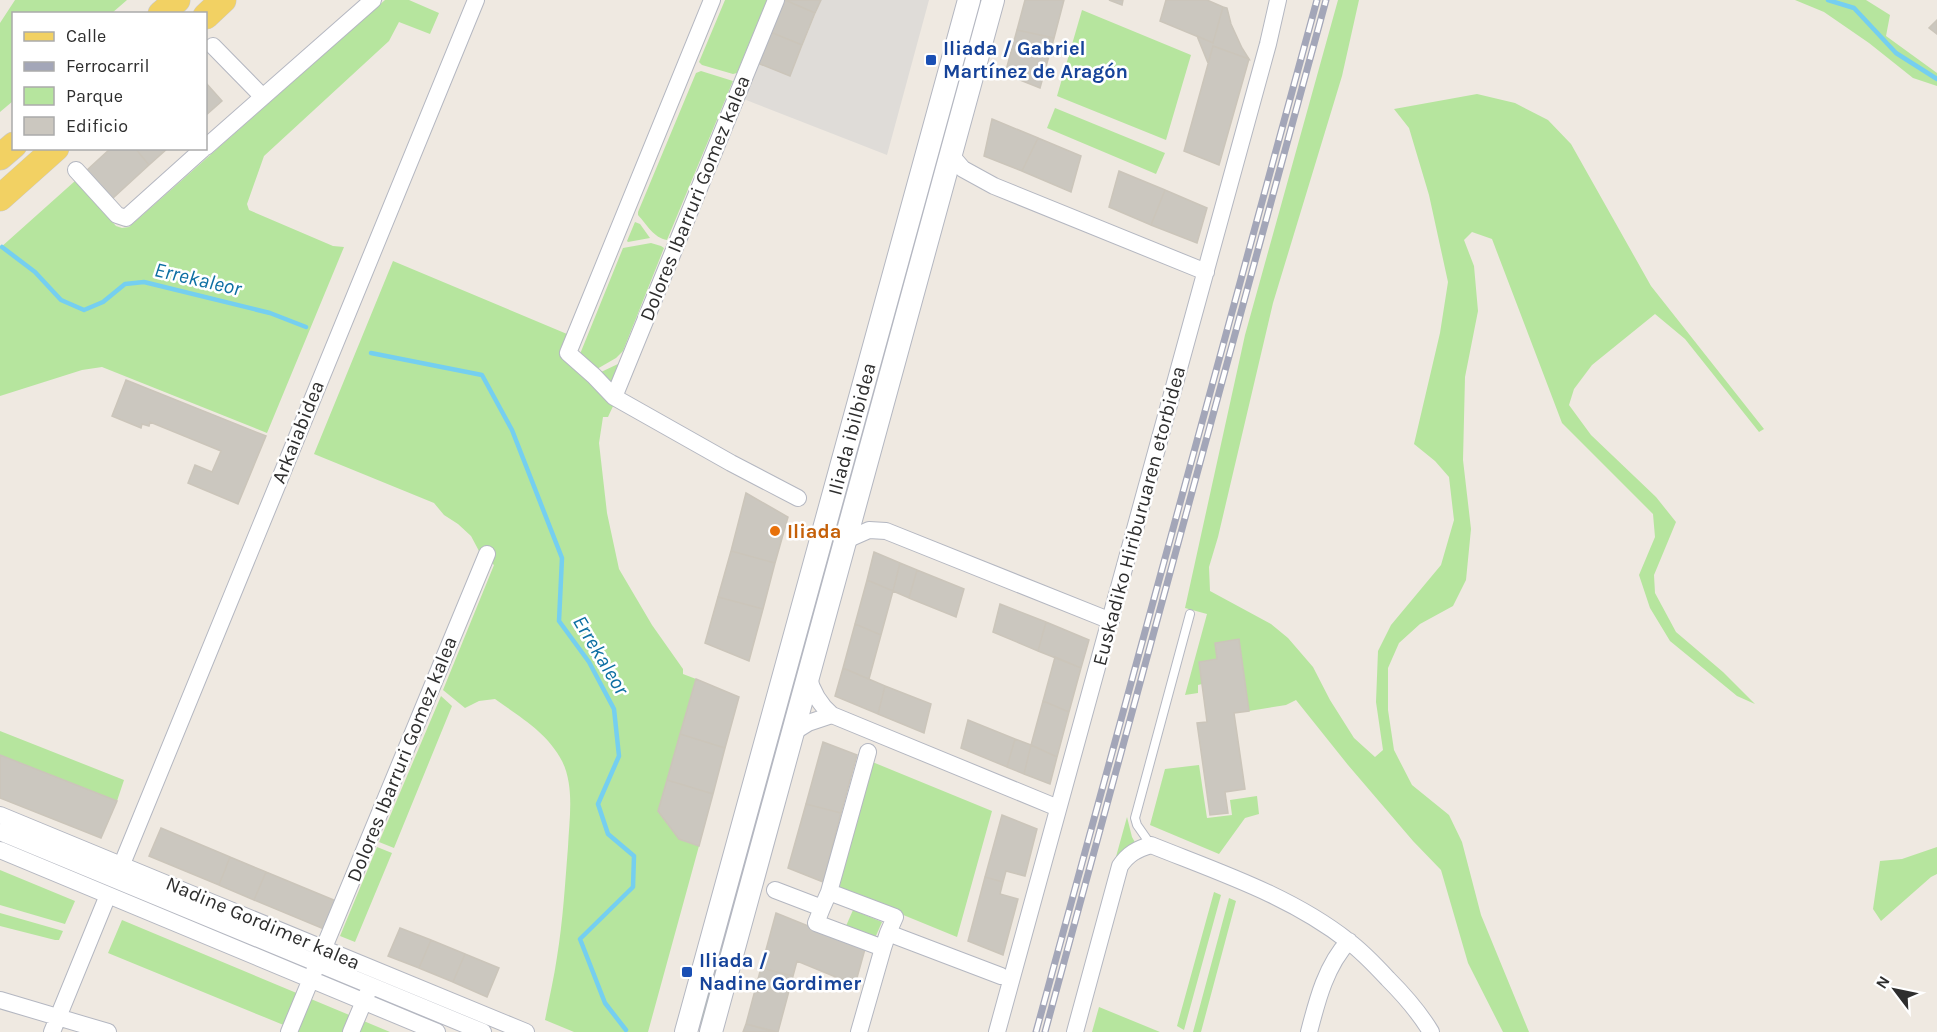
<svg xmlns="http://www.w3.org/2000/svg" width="1937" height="1032" font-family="Karla,sans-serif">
<rect width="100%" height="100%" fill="#efe9e1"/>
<path fill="#b6e59e" d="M15,0h112l-15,13 -98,1 -1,87 -13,11v-89z
M385,0h24l30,13 -9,21 -31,-12 -10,19 -125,115 -17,48 2,6 84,36 11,1 -77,186 -165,-66 -20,3 -82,26v-148l75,-67 41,45 6,2 7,-1z
M725,0h42l-30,73 -4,1 -31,-9 -3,-3z
M1338,0h21l-17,76 -69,227 -55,234 -9,30 1,24 61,33 17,14 25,29 17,33 24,38 21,19 8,-7 -7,-48 2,-51 13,-26 50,-60 13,-45 -5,-43 -14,-16 -21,-17 26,-111 8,-51 -19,-87 -20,-67 -15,-19 83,-15 38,9 33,17 23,24 80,142 113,143 -5,3 -74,-93 -30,-25 -63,51 -18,24 -5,16 22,30 65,62 20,25 -22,53 1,18 21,39 47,40 32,32 -18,-8 -67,-55 -20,-33 -11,-33 16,-38 -2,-23 -91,-91 -70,-184 -20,-7 -8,8 10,26 4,45 -13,66 -2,83 8,69 -5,51 -13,26 -33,18 -21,19 -11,25v42l6,40 18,35 37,30 13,27 19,73 48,117h-26l-35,-69 -27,-93 -28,-29 -65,-76 -52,-65 -10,5 -37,6 -10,-71 -24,3 2,16 -15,25 -4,1v8l-13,2 22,-81 -22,-6 60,-273z
M1795,0h71l24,15 -4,21 51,37v13l-24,-8 -44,-35 -45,-31z
M1082,10l109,45 -25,85 -109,-44z
M701,71l32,10 -66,159c-13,-2 -20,-15 -29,-25v-3l58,-139z
M1055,108l110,45 -9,21 -109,-46z
M635,222l5,2 10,14 -22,4 -1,-1z
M651,243l10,3 3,2 -41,103 -7,7 -19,11 4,3 17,-8 8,-6 -12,46 -6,13h-5l-4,26 8,70 12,56 33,56 31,44v5l13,5 -38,132 21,28 20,7 -51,186h-74l-29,-12c4,-21 9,-42 12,-63 6,-36 8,-73 11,-110 1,-27 7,-60 -6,-86 -14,-28 -42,-44 -67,-62l-16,2 -14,7 -22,-18 51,-125 -15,-14 -8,-15 -13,-12 -14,-9 -10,-12 -120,-49 79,-193 174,73 -3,9 16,11 43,-106z
M842,490l9,2 -145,531 -8,-2z
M441,696l11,10 -58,142 -15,-6z
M0,731l124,49 -7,21 -117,-46z
M870,761l122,50 -35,126 -122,-50z
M1199,765l8,53 25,-3 -2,-15 27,-4 2,18 -14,4 -26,36 -69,-29 15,-56z
M1127,817l5,20 5,9 -23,18z
M377,847l15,6 -37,89 -15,-6z
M1937,847v27l-6,3 -50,44 -8,-12 7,-48 22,-2z
M0,870l75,31 -10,23 -65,-19z
M1214,892l7,3 -37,135 -7,-4z
M1229,898l7,3 -35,131h-8z
M853,910l29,12 -7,16 -29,-12z
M0,913l63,18 -4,9h-4l-55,-14z
M122,920l268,112h-106l2,-6 -178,-73z
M1099,1007l61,25h-68z"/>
<path fill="#dfdcd8" d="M821,0h108l-42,155 -146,-57 14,-36 35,14z"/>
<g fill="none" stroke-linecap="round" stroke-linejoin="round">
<path stroke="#75cff0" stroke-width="4.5" d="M1828,0l26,8 42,45 41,26
M2,247l33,25 26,28 23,10 19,-8 22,-18 19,-2 126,31 36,14
M371,353l111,22 30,55 50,128 -3,63 30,41 25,47 5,47 -21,48 10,30 26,22 -1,31 -53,52 25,64 21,27"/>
</g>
<path fill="#cbc7bf" stroke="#cbc5ba" stroke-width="1.5" d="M781,0h4l30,13 -13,32 -34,-14z
M785,0h36l-6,13z
M1025,0h39l-10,38 -37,-8z
M1109,0h14l-1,5z
M1166,0h41l16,7 -10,36 -53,-22z
M1223,7l4,1 4,16 11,24 7,11 -36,-13 -5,17 -11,-27 16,7z
M1937,20v14l-8,-6z
M1017,30l37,8 -14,50 -35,-14z
M768,31l34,14 -12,31 -35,-14z
M1213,46l36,13 -30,106 -35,-14z
M206,83l16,18 -16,14z
M992,119l46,19 -16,33 -38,-15z
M1038,138l43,18 -10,36 -49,-21z
M111,148h24l14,17 -37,34 -26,-28z
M135,148h33l-19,17z
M1119,171l46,19 -14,35 -42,-18z
M1165,190l42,18 -10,35 -46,-18z
M126,380l140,56 -28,68 -50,-21 7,-18 17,7 9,-21 -71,-29 -1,4 -7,-2 -1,4 -29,-12z
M746,493l42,24 -13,46 -44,-12z
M731,551l44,12 -12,46 -45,-12z
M874,552l26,11 -7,28 -26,-11z
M900,563l17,7 -8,28 -16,-7z
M917,570l47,19 -8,28 -47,-19z
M867,580l26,11 -12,44 -26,-11z
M718,597l45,12 -14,52 -44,-18z
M1000,604l46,18 -8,29 -45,-19z
M1046,622l43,18 -8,28 -43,-17z
M855,624l26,11 -12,44 -26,-11z
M1239,639l10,72 -15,2 11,76 -20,3 3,21 -18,2 -13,-92 10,-1 -8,-60 18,-3 -2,-16z
M1055,657l26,11 -12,44 -26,-11z
M843,668l42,18 -7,28 -43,-18z
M696,679l43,18 -14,51 -45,-14z
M885,686l46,18 -7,29 -46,-19z
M1043,701l26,11 -12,45 -26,-12z
M968,720l47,19 -8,28 -46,-19z
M680,734l45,14 -12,46 -46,-14z
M1015,739l16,6 -7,29 -17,-7z
M823,742l34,13 -16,58 -35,-9z
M1031,745l26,12 -7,27 -26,-10z
M0,755l117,46 -16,37 -101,-40z
M667,780l46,14 -14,52 -20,-7 -21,-28z
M806,804l35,9 -18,69 -35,-14z
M1002,815l35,14 -12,47 -19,-5 -3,11 -18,-5z
M161,828l69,29 -11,28 -70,-29z
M230,857l36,15 -12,28 -35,-15z
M266,872l70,29 -12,28 -70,-29z
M985,877l18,5 -3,12 18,5 -15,56 -35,-14z
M776,913l89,36 -10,36 -58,-24 -4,15 -32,-8z
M400,928l31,12 -12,28 -31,-12z
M431,940l34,14 -12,28 -34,-14z
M465,954l34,14 -12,29 -34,-15z
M761,968l32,8 -15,56 -32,-8z
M746,1024l28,8h-31z"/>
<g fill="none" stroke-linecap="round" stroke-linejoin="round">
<defs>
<path id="lane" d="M1151,845l-14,-20 -2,-7 55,-204"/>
<path id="street" d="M712,0l-144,353 26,23 20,21 117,66 67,35
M213,46l50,51
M206,147l167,-147
M951,155l12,14 31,17 212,86
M76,170l41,45 9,3 78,-70
M614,397l162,-397
M844,541l25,-11 17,1 225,90
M808,675c4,17 11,29 24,40l226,93
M792,733l16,-10 24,-8
M0,815l526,217
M0,832l483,200
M0,850l437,182
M122,864l354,-864
M775,890l47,18 7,-16 66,25 -7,16 113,43
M829,892l39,-140
M822,908l-6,15 67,25 5,-15
M0,1000l108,32
M52,1032l56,-137
M289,1032l198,-478
M351,1032l16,-38
M859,1032l24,-84
M997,1032l271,-988 10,-44
M1075,1032l45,-166c8,-12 17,-17 31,-21 67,27 140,51 197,96 15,11 27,24 40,38 16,16 31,33 43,53
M1309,1032c8,-31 17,-67 40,-91"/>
<path id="secondary" d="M686,1032l283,-1032
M711,1032l282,-1032"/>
<path id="primary" d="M161,14l16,-14
M206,16l17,-16
M0,157l14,-12
M0,198l56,-50"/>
</defs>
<use href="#lane" stroke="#b4b7c1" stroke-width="10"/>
<use href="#street" stroke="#b4b7c1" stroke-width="18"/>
<use href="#secondary" stroke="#b4b7c1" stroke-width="24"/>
<use href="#primary" stroke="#c9c9c9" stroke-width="27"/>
<use href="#lane" stroke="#fff" stroke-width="8"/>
<use href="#street" stroke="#fff" stroke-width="16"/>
<use href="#secondary" stroke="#fff" stroke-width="22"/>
<use href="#primary" stroke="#f2d163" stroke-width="26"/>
<defs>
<path id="rail" d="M1036,1032l281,-1032
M1045,1032l281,-1032"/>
</defs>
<use href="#rail" stroke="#a3a6b8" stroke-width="7"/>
<use href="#rail" stroke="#fff" stroke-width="4.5" stroke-dasharray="14" stroke-linecap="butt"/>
</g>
<g fill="#1a4fb4" stroke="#fff" stroke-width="2">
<rect x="925" y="54" width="12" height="12" rx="3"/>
<rect x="681" y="966" width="12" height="12" rx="3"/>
</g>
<circle fill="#e8710a" stroke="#fff" stroke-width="2" cx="775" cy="531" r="6"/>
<g text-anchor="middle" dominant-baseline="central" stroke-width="5" stroke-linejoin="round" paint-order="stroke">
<g font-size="20" font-weight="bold" fill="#164399" stroke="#fff" text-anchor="start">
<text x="943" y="48">Iliada / Gabriel<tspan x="943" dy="23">Martínez de Aragón</tspan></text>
<text x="699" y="960">Iliada /<tspan x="699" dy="23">Nadine Gordimer</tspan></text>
</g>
<g font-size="20" fill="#2e2e2e" stroke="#fff">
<text transform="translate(695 198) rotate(-68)">Dolores Ibarruri Gomez kalea</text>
<text transform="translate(852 429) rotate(-75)">Iliada ibilbidea</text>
<text transform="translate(298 432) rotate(-68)">Arkaiabidea</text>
<text transform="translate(1139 516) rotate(-75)">Euskadiko Hiriburuaren etorbidea</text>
<text transform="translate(402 759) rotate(-68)">Dolores Ibarruri Gomez kalea</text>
<text transform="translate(263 923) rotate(23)">Nadine Gordimer kalea</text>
</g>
<g font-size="20" font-weight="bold" fill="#c56008" stroke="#fff" text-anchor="start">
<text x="787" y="531">Iliada</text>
</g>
<g font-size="21" font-style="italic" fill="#0d6fa3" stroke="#fff">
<text transform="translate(198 279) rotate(13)">Errekaleor</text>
<text transform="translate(601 655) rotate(59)">Errekaleor</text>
</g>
</g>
<rect x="12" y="12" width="195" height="138" fill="#ffffff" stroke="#ababab" stroke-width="1.5"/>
<rect x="24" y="32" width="30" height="9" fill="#f2d163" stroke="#ababab" stroke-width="1.5"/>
<text x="66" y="42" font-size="18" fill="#2e2e2e">Calle</text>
<rect x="24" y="62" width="30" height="9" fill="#a3a6b8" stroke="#ababab" stroke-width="1.5"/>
<text x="66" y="72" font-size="18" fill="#2e2e2e">Ferrocarril</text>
<rect x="24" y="87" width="30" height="18" fill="#b6e59e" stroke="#ababab" stroke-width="1.5"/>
<text x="66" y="102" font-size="18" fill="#2e2e2e">Parque</text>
<rect x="24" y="117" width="30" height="18" fill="#cbc7bf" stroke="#ababab" stroke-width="1.5"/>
<text x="66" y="132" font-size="18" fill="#2e2e2e">Edificio</text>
<g transform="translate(1895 990) rotate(302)" stroke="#ffffff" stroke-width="4.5" paint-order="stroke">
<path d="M0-4.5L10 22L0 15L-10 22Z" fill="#2e2e2e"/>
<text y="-9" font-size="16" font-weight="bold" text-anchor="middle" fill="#2e2e2e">N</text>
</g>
</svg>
